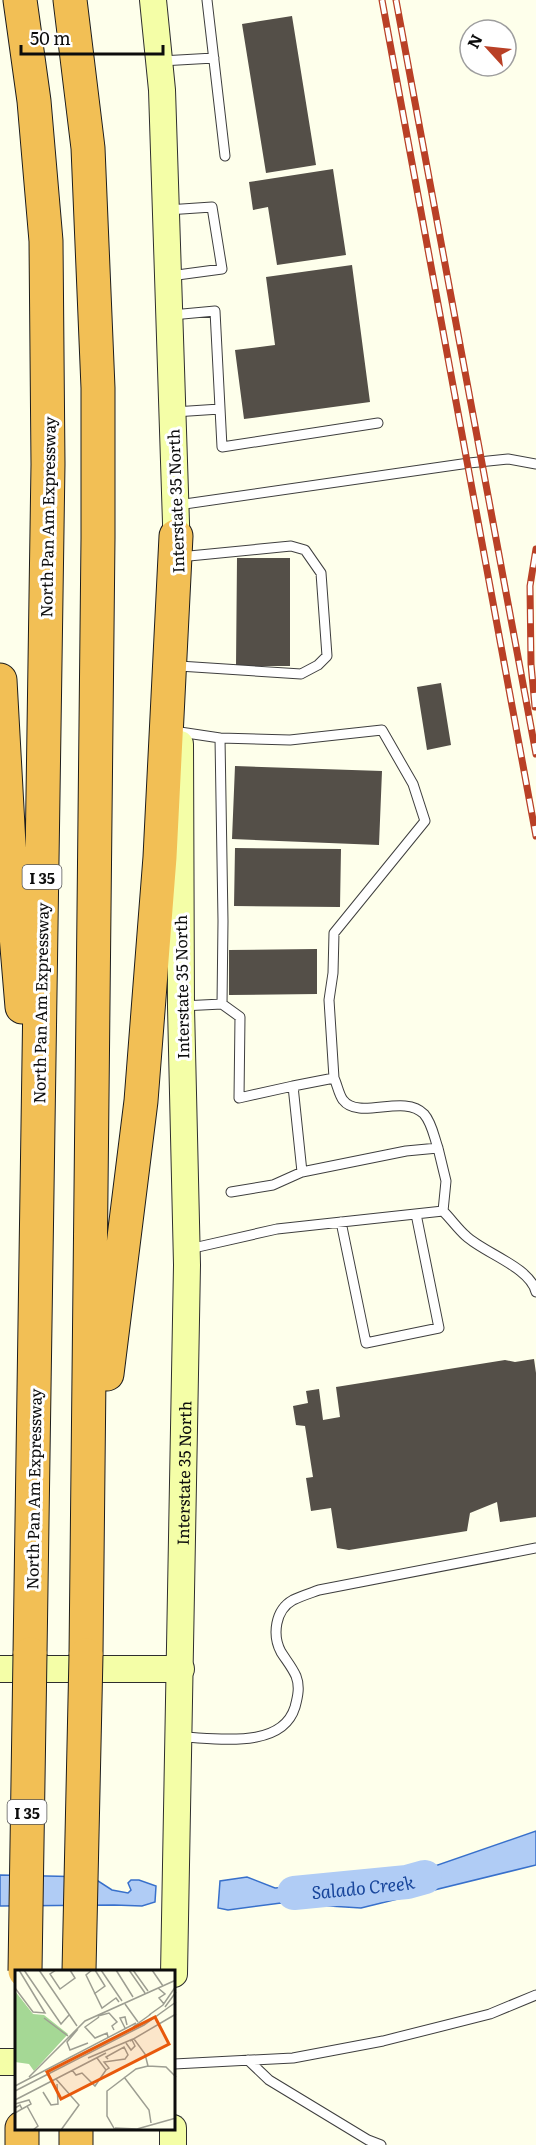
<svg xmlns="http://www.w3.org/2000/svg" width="536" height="2145" font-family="Literata,serif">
<rect width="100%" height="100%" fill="#feffeb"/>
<path fill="#b0ccf5" stroke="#3870cb" stroke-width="1.5" d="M536,1831v34l-175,43 -80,-5 -53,7 -10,-2 2,-27 27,-4 28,11 53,-3 29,8z
M0,1875l92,2 20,13 16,3 3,-3 -3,-7 3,-3h8l17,6 -1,16 -13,4 -28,-1 -114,1z"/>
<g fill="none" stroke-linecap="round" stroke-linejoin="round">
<path stroke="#b0ccf5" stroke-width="34" id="s1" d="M294,1893l113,-11 18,-5"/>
</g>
<path fill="#544f48" d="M292,16l24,149 -50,8 -24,-149z
M333,169l13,86 -69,10 -9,-58 -15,3 -4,-28z
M352,265l18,137 -126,17 -9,-69 40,-5 -9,-68z
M237,558h53v108h-54z
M441,683l10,62 -24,5 -10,-63z
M235,766l147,5 -3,74 -147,-6z
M235,848l106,1 -1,58 -106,-1z
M317,949v45l-88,1v-45z
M534,1359l2,14v144l-36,5 -3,-20 -27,11 -3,18 -118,19 -12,-2 -6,-40 -20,3 -5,-33 7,-1 -8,-51 -9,-1 -3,-19 15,-3 -2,-12 13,-2 4,31 17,-3 -4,-30 169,-27 10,2z"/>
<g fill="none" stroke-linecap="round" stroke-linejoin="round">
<defs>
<path id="lane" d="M207,0l18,156
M161,61l53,-3
M167,210l45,-3 10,62 -52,7
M172,315l43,-4 7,136 156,-24
M174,412l46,-3
M178,505l291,-42 39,-4 28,5
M179,666l122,8 17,-9 9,-9 -6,-83 -16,-23 -14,-4 -112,11
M180,732l40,6
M182,1006l40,-2
M334,1078c3,6 5,17 9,22 16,21 61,-7 81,14 8,9 10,23 14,34
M293,1086l-54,12 1,-81 -18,-13 1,-83 -3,-183 70,2 92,-10 31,54 12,37 -91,112 -1,40 -4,27 5,78 -41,8 9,86 104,-21 32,-3 8,33 -3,30
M231,1192l42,-7 29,-13
M341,1222l25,121 73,-15 -23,-114
M189,1249l88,-20 166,-18c8,8 15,18 23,25 18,17 64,31 70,56
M181,1737c35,1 101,13 114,-30 3,-11 5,-21 1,-31 -4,-9 -10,-16 -15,-24 -9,-17 -6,-42 12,-52 8,-4 18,-7 26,-10l217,-42
M248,2060l21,20 99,60 13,5
M174,2064l119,-6 90,-17 107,-27 46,-19"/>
<g id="secondary">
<path d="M153,0l9,90 15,464"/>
<path d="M0,1669h181"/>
<path id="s2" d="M174,1974l13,-709 -6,-258 -1,-263"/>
<path d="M0,2062h16"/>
<path d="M173,2128v17"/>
</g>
<path id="highway" d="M20,0l14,101 12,140 2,223 -18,1190
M70,0l18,148 10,240v150l-12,1117
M0,680l10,183 12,144
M107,1374l34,-273 19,-244 16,-321
M22,2145v-17
M76,2145v-17"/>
</defs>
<use href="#lane" stroke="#3f3f3f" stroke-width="11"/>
<use href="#secondary" stroke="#2e2e2e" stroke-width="28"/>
<use href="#highway" stroke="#1d1d1d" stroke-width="35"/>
<use href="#lane" stroke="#fff" stroke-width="9"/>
<use href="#secondary" stroke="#f4fea7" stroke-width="26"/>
<use href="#highway" stroke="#f2bf55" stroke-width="33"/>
<defs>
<path id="rail" d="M382,0l154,836
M396,0l140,754
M535,707l-4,-43 -1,-78 6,-37"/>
</defs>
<use href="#rail" stroke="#b94026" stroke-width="7"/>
<use href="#rail" stroke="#fff" stroke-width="4.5" stroke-dasharray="14" stroke-linecap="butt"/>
<defs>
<path id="highway-bridge" d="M25,1971l5,-317
M79,1971l7,-316"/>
</defs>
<use href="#highway-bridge" stroke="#1d1d1d" stroke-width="35" stroke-linecap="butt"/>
<use href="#highway-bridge" stroke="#f2bf55" stroke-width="33"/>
</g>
<g text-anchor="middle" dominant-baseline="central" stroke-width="6" stroke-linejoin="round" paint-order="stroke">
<g fill="#fff" stroke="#555" stroke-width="1.5">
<rect x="22.5" y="865" width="39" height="24" rx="4.5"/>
<rect x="7.5" y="1800" width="39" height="24" rx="4.5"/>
</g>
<g font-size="15" font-weight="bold" fill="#0c0c0c">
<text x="42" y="877">I 35</text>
<text x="27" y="1812">I 35</text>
</g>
<g font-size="16" fill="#0c0c0c" stroke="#fff">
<text transform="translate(175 501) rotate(-92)">Interstate 35 North</text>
<text transform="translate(47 517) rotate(-89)">North Pan Am Expressway</text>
<text transform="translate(181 987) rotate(-91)">Interstate 35 North</text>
<text transform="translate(40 1003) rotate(-89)">North Pan Am Expressway</text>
<text stroke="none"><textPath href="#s2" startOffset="501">Interstate 35 North</textPath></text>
<text transform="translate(33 1489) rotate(-89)">North Pan Am Expressway</text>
</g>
<g font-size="18" font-style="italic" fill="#17459b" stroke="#fff">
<text stroke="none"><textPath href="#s1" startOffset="69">Salado Creek</textPath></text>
</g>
</g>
<g transform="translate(15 1970)">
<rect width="160" height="160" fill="#feffeb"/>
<path d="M0,21l18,23 11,1 24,19 -34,37 -5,-7 -14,-2z" fill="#a5d895"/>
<path fill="none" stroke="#9d9e92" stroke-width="1.5" d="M9,0l37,54 8,-9M24,0l38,56M41,0l-6,4 10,15 15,-11 -5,-8M77,0l-6,5 16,33 14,-10 3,4M86,0l21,31M101,0l17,27M114,0l16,23M118,0l15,21M137,0l11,16M0,18l18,24 12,1 -26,-43M143,18l7,6 -6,4 5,6M79,24l11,-8 -10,-16M110,34l13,18M150,37l11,-15M134,45l14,-10 13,-19M83,46l11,-3 8,9 -5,4 2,4M84,47l-14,10 10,11 12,-5 1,4M29,48l24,18M118,57l18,-13M110,58l-5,-10 5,-1 2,8M63,59l-11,13 3,8 18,-7M119,69l11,15 3,12M115,71l46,-27M111,73l5,7 4,-4 -3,-6M73,88l45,-19M57,100l4,5 6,-2 13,13 11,-16 -9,-12M91,100l3,-2 -5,-6 21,-3 3,-4 -4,-8 -18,10 2,2M14,107l56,-56 91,-41M109,107l25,33 2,13M41,109l23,26 -18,25M0,116l121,-63M0,121l129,-66 32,-23M28,122l8,13 7,-1 -1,-20M0,130l91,-47M0,134l14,-4 2,4 -9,5M12,136l11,20 -5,4M0,138l5,-3 2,4 -7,4M100,158l22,1 39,-11M100,160l-8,-14v-25l29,-22 12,-3 18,1 10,10"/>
<path fill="#e8590c" fill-opacity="0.15" stroke="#e8590c" stroke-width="3" d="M140,47l14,27 -108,55 -14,-27z"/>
<rect width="160" height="160" fill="none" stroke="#0c0c0c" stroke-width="3"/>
</g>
<g transform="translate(488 48) rotate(297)"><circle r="28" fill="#ffffff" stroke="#9e9e9e" stroke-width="1.5"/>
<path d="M0-4.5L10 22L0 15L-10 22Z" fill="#b94026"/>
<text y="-9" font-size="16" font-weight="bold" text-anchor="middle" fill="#0c0c0c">N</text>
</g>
<path d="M21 45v9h142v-9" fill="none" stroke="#0c0c0c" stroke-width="3"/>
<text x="30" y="45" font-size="18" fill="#0c0c0c" stroke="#ffffff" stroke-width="4.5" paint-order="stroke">50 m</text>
</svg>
